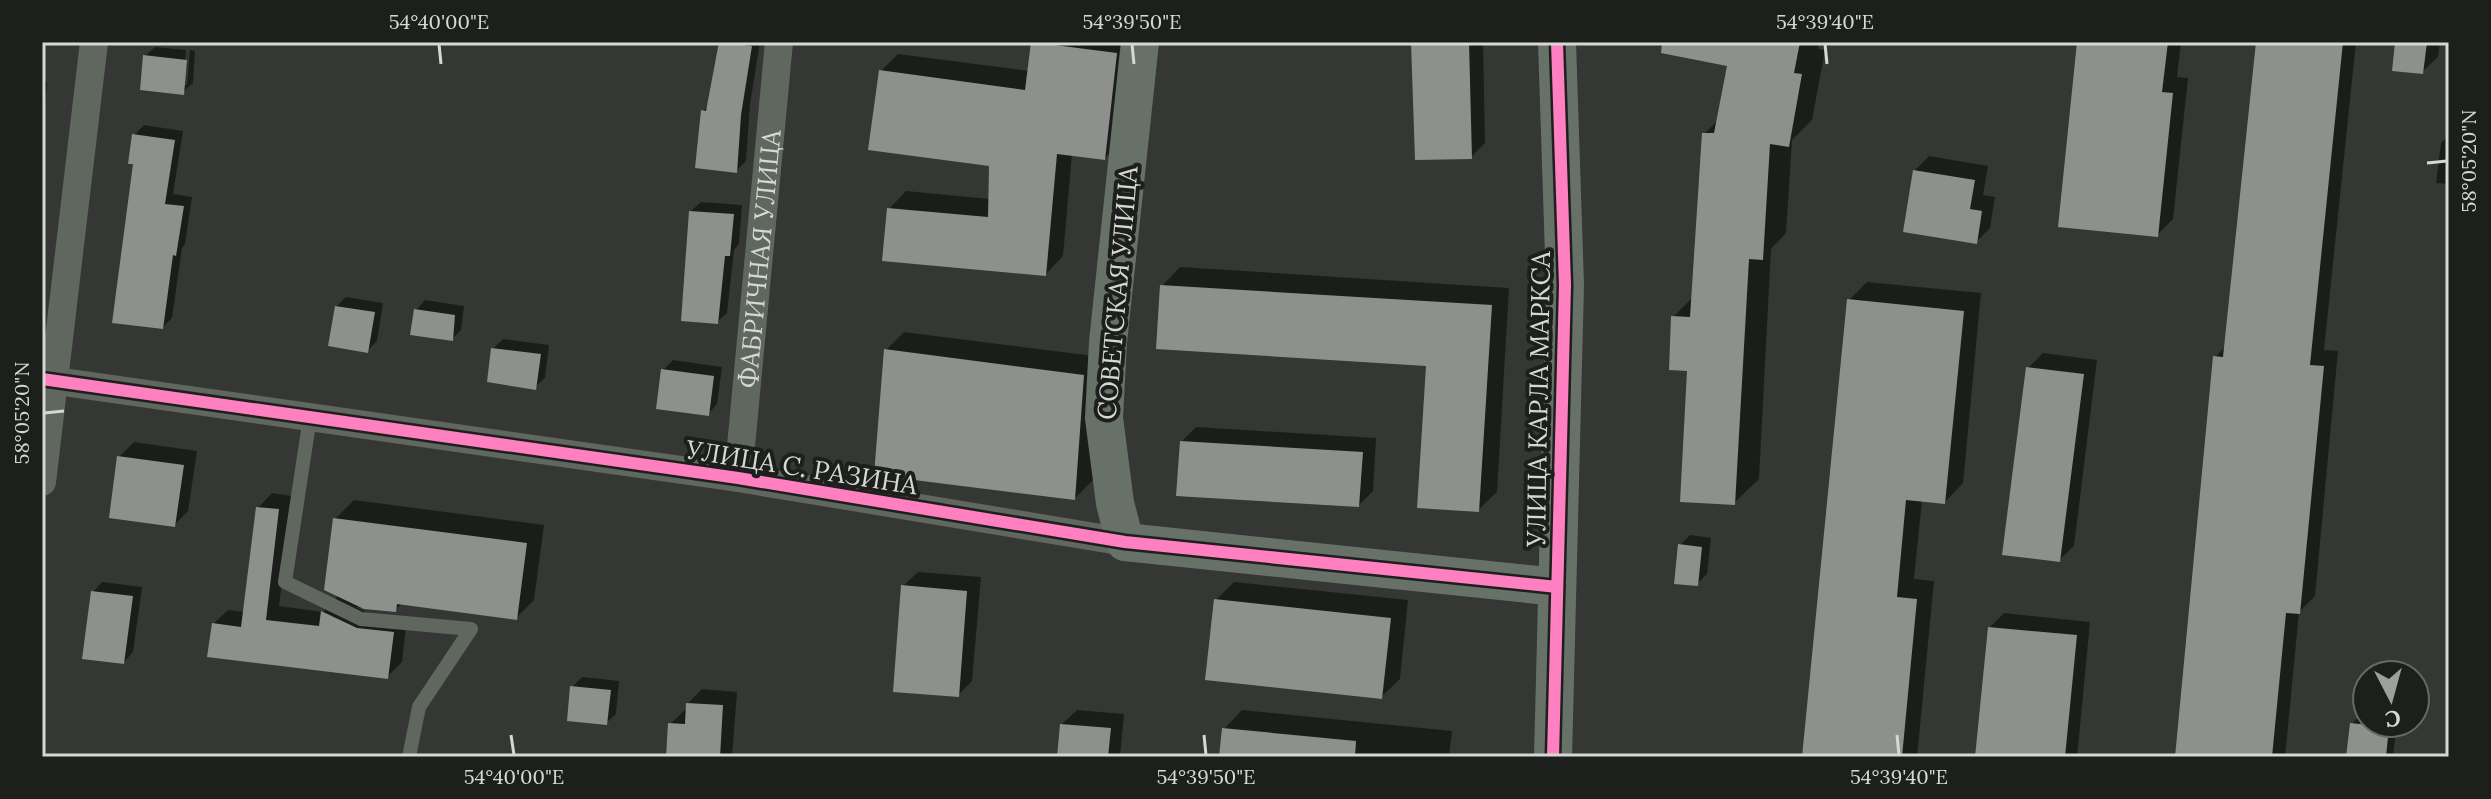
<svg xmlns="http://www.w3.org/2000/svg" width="2491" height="799" font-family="Lora,serif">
<rect width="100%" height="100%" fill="#343734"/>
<path fill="#0007" d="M721,42h39l-10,62 -4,57 -10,10 -33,-60 6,-6z
M1033,42h98l-9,98 -17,18 -33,-4 -9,102 -17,18 -157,-65 17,-18 84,8 1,-35 -110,-93 17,-17 131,17z
M1413,42h70l2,101 -14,14z
M1703,42h116l-1,7 7,1 -13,70 -20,20 -6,93 -15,16 -12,230 -25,24 -61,-186 20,-20 11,-163 15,-15 10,-55z
M2079,42h102l-4,35 11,1 -15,141 -16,16z
M2258,42h98l-32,308 14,1 -23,245 -16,16 -14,145h-108l38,-400 11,-11z
M2397,42h43l-2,15 -16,15z
M155,47l31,3 -3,35h4l3,-35 5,1 -2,32 -10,9 -38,-36z
M42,82h5l-5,54z
M144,125l39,6 -10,63 19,3 -7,47 -3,4 -10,70 -9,9 -28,-164 -1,-28z
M2449,135v49l-13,-1 5,-40z
M1929,156l59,10 -5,29 12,2 -5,31 -14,14 -61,-72z
M701,202l41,3 -3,39 -5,6 -7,63 -10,9 -26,-111z
M1180,267l329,21 -12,204 -19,18 -50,-146 -266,-78z
M1867,282l114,11 -18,190 -18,19 -23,-2 -8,79 20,2 -17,176h-113l45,-457z
M346,297l37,6 -6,38 -9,9 -32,-43z
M425,300l39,6 -3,24 -9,9 -36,-29z
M904,332l198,25 -9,123 -18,18 -189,-148z
M503,339l46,6 -4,33 -10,9 -42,-38z
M2043,353l54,7 -23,186 -15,14 -31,-192z
M673,360l49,7 -5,37 -9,10 -45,-44z
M1196,427l180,11 -3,53 -14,14 -177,-64z
M134,442l63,9 -9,60 -14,14 -55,-68z
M272,493l20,3 -13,110 44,6 16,-17 -4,-76 19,-19 190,25 -10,75 -18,18 -114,-15 -7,7 -39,-3 16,8 35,3 -5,44 -15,15 -174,-53 15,-14 17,2 13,-104z
M1690,535l21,3 -4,36 -10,10 -17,-39z
M918,572l63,5 -9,104 -14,14 -55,-109z
M102,582l40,5 -9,65 -9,10 -31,-70z
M1234,582l174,18 -8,79 -19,18 -165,-97z
M2004,613l86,9 -13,135h-100l13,-130z
M582,677l37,4 -3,33 -10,9 -34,-36z
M702,689l35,3 -5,65h-64l2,-33 15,-14h3v-7z
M1077,710l47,4 -4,43h-61l3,-33z
M1242,710l210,21 -3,26h-228l3,-28z
M2361,714l6,1v8h30l-4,34h-45l4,-33z"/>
<path fill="#8e908d" d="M719,42l33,4 -11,69 -4,58 -42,-5 6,-58 5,1z
M1031,42l86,11 -12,107 -48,-6 -11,122 -164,-15 5,-53 101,9 1,-51 -121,-16 11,-80 146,20z
M1411,42h58l3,117 -57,1z
M1662,42h138l-6,31 8,1 -13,73 -19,-3 -7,116 -14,-1 -14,246 -55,-3 7,-131 -18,-1 2,-54 19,1 12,-184h12l13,-67 -66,-13z
M2077,42h91l-6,50 11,1 -15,144 -100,-10z
M2256,42h87l-33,323 14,1 -24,248 -14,-1 -14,144h-97l38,-401 10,1z
M2395,42h32l-4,32 -31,-3z
M143,55l44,5 -3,35 -44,-5z
M132,134l43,6 -10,64 19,2 -8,50 -3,-1 -10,74 -51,-6 21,-159h-5z
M1913,170l62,10 -5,29 12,2 -5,33 -74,-12z
M689,211l45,3 -4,42h-5l-7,68 -37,-3z
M1160,285l332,20 -13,207 -62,-4 9,-142 -270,-17z
M1847,299l117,12 -19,193 -39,-4 -9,97 20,2 -15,158h-100z
M335,306l40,6 -7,41 -40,-7z
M414,309l41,6 -2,26 -43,-6z
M491,348l50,6 -5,36 -49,-8z
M884,349l200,26 -9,125 -201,-25z
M2026,367l58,7 -24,188 -58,-7z
M661,369l53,7 -5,40 -53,-7z
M1180,441l183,11 -4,55 -183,-11z
M117,456l67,9 -9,62 -66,-9z
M256,507l23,2 -13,111 53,6 2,-15 36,17 37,4 -6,47 -181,-22 5,-34 29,4z
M333,518l194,25 -10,77 -120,-16 -1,8 -32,-3 -40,-19z
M1678,544l24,3 -4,39 -24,-2z
M901,585l66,6 -8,106 -66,-5z
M91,591l42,5 -9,68 -42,-5z
M1214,599l177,19 -9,81 -177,-19z
M1988,627l89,8 -12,122h-90z
M570,686l41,4 -4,35 -40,-4z
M686,703l37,2 -3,52h-54l2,-34 17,1z
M2350,723l39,4 -3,30h-40z
M1060,724l51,4 -3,29h-51z
M1222,728l134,13 -1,16h-136z"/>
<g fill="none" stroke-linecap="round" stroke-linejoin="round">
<path stroke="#5f675f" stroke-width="14" d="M310,417l-25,165 76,37 110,10 -52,78 -10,50"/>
<g stroke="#5f675f" stroke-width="28">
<path d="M42,379l696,99 387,64"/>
<path id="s1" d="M738,478l41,-436"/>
<path d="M42,482l52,-440"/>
</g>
<path stroke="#687168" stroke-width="38" d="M1140,42l-32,300 -4,76 11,85 10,39 432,45
M1553,757l12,-472 -8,-243"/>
<defs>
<path id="cycleway" d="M42,379l696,99 387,64 432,45
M1553,757l12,-472 -8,-243"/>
</defs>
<use href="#cycleway" stroke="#1d1f1d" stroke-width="17"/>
<use href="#cycleway" stroke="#ff80c0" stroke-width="12"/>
</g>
<path fill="none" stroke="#d5d8d5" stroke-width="3" d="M439,44l2,20M1132,44l2,20M1825,44l2,20M2427,163l20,-2M44,413l20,-2M511,735l3,20M1204,735l2,20M1897,735l2,20"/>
<g text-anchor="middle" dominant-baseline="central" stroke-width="8" stroke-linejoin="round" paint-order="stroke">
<g font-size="26" fill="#d5d8d5" stroke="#1d1f1d">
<text stroke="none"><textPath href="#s1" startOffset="220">ФАБРИЧНАЯ УЛИЦА</textPath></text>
<text transform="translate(1117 293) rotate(-85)">СОВЕТСКАЯ УЛИЦА</text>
<text transform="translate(1538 399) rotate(-89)">УЛИЦА КАРЛА МАРКСА</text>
<text transform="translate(802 467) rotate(9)">УЛИЦА С. РАЗИНА</text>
</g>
</g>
<rect width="2491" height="799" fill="none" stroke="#1d1f1d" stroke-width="88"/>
<g transform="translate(2391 699) rotate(174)"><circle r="38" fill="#1d1f1d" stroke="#676967" stroke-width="2"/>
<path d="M0-6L14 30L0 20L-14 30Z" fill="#9da09d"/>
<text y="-12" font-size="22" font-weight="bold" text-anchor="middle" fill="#d5d8d5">С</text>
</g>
<rect x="44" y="44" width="2403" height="711" fill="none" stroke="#d5d8d5" stroke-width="3"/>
<g font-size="20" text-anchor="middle" fill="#d5d8d5">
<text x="439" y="29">54°40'00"E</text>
<text x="1132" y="29">54°39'50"E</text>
<text x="1825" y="29">54°39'40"E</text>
<text transform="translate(2469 161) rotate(-90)" y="7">58°05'20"N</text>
<text transform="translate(22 413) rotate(-90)" y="7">58°05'20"N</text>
<text x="514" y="784">54°40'00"E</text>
<text x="1206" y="784">54°39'50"E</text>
<text x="1899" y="784">54°39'40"E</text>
</g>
</svg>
